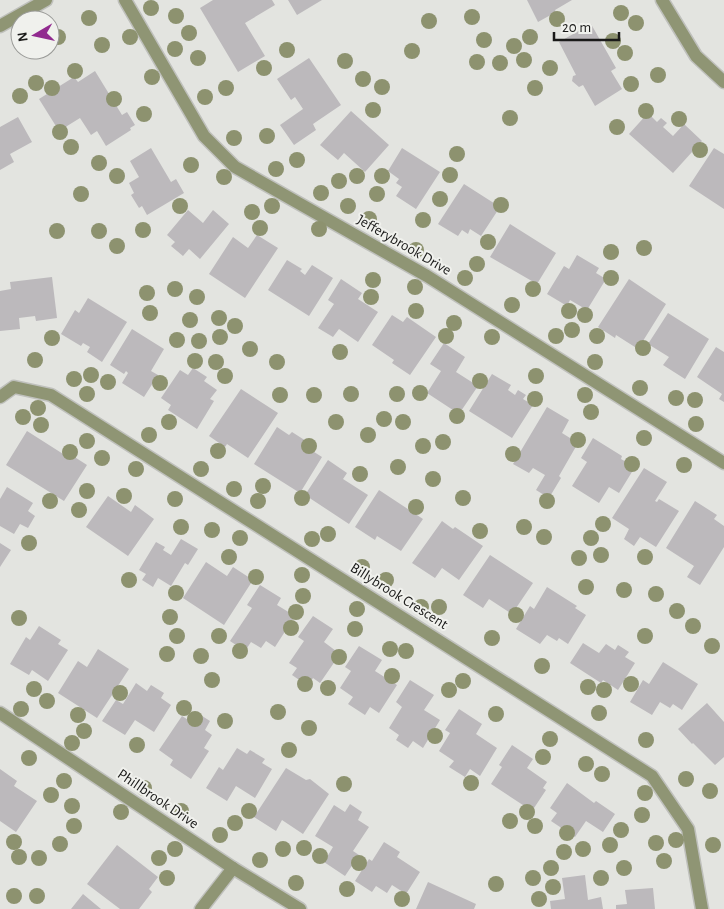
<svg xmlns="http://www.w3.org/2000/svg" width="724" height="909" font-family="'Alegreya Sans',sans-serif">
<rect width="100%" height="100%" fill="#e3e4e0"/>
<path fill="#bcb9bc" d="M213,0h59l3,5 -30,18 20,33 -27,16 -38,-64z
M288,0h34l-25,15z
M527,0h45l-17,10 1,2 -18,10z
M591,24l25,44 -5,3 11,18 -27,17 -12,-21 -4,2 -7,-6 1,-5 3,-1 -17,-33z
M309,58l32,47 -28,19 3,6 -22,15 -14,-20 23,-16 -8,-12 -4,3 -14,-21z
M95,71l27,44 5,-3 8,13 -5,3 1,2 -25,16 -9,-15 -6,4 -11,-17 -21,13 -20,-32 35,-22 4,5z
M351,111l38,34 -24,27 -21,-19 -6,7 -18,-15z
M648,113l9,9 4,-4 6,5 -4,4 10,9 11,-12 18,17 -29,32 -44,-39z
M18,117l14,25 -22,12 4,8 -14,8v-43z
M151,148l20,34 5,-3 8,14 -37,22 -5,-9 -3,2 -8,-13 3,-2 -5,-10 10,-6 -9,-16z
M402,148l38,24 -24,37 -20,-13 6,-9 -6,-4 3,-4 -11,-8z
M714,148l10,6v55l-35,-23z
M464,184l36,23 -19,29 -11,-7 -2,5 -6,-4 -4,6 -20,-12z
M188,210l15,13 10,-13 16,14 -29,35 -11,-10 -6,7 -12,-10 4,-4 -8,-7z
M510,224l46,29 -19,31 -47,-27z
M257,235l21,13 -33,50 -36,-24 24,-37 15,11z
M577,255l22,13 -3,5 10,6 -19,31 -17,-10 -3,6 -20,-12 17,-28 5,3z
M287,260l15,9 -2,2 5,4 7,-10 21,13 -24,38 -41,-26z
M52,277l5,41 -21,3 -1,-5 -16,2 1,11 -20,2v-40l11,-2 -1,-7z
M341,279l21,14 -4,6 20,13 -20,30 -19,-13 -6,8 -15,-9 16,-24 -6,-4z
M629,279l37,25 -28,45 -22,-14 -1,3 -17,-11z
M88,298l39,24 -25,40 -15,-10 3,-5 -7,-4 -2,3 -20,-12 14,-24 4,3z
M668,313l41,26 -24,40 -22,-14 6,-8 -21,-13z
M392,315l11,7 4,-5 29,20 -26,38 -18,-12 2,-3 -22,-15z
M132,329l32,20 -13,22 7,4 -14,22 -22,-14 6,-10 -2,-2 -2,3 -14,-9z
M444,343l21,14 -9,15 22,14 -19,28 -32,-21 14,-22 -11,-7z
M716,347l8,5v50l-5,-3 3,-5 -25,-17z
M193,368l14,9 -3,4 13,9 -7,9 4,2 -17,28 -29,-19 3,-5 -10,-7 19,-28 8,5z
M492,374l19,11 -3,5 7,5 3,-5 8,5 -3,4 10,6 -21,33 -43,-27z
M241,389l37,24 -30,45 -21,-14 -2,3 -16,-11z
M547,407l22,13 -7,13 16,10 -19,33 2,2 -12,20 -13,-8 9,-15 -12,-7 -4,5 -16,-9z
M277,427l12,8 3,-3 14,9 -3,4 19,12 -22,36 -46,-29z
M27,431l44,28 2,-3 14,9 -23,36 -58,-36z
M593,438l29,18 -1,3 14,8 -16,26 -10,-6 -10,16 -27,-17 15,-24 -6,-4z
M328,460l19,13 -4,6 25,16 -19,29 -44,-29z
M644,468l23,14 -12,19 2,1 2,-3 20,12 -23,36 -16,-10 -6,9 -10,-7 5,-10 -17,-11z
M7,487l26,16 -5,8 7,5 -7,12 -8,-4 -6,10 -14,-8v-27z
M379,490l44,29 -22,32 -24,-15 -2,4 -20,-13z
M108,496l23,16 4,-7 19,14 -26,37 -42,-29z
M695,501l22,14 -3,4 10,7v21l-24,38 -13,-8 7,-11 -28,-18z
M442,521l11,8 2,-2 28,19 -24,34 -17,-12 -7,10 -23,-15z
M181,539l17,10 -10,16 -3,-2 -14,23 -13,-8 -5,9 -11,-7 4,-6 -7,-4 17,-28 9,5 -2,3 8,5z
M0,543l11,7 -11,17z
M490,555l43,28 -21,31 -23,-15 -6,9 -20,-13z
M206,562l21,14 6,-9 20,13 -29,45 -41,-27z
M260,585l21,13 -4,7 18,11 -20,31 -9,-6 -5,7 -10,-6 -6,9 -15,-10 22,-33 -5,-3z
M547,587l30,19 -2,2 11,7 -18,29 -9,-6 -2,3 -10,-6 -7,9 -24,-15 14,-23 4,3z
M313,616l20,13 -9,13 16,12 -20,29 -7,-5 -5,8 -16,-11 5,-7 -8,-5 15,-22 -6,-4z
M39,626l22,14 -3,4 10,6 -20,31 -16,-11 -3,5 -19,-11 16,-27 4,3z
M583,643l16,10 7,-9 9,6 3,-5 11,7 -4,5 10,6 -17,27 -15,-10 -2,3 -31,-20z
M359,646l23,14 -7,11 22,14 -18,28 -9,-6 -5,8 -17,-11 5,-7 -13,-9 11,-17 -6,-4z
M98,649l31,20 -32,49 -39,-25 20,-32 9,6z
M663,662l35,22 -16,26 -9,-6 -3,4 -10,-6 -8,13 -22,-13 13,-22 6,4z
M410,680l24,15 -10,15 16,10 -17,28 -10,-7 -5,7 -12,-8 3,-5 -10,-7 13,-21 -6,-5z
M136,683l11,8 4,-6 13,8 -3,5 10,7 -17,27 -19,-12 -10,15 -23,-14 14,-21 7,4z
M707,703l17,19v35l-9,8 -22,-22 -1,1 -14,-15z
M459,709l23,15 -6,10 21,14 -17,28 -10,-7 -5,8 -16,-10 5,-6 -15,-10 11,-18 -5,-3z
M199,714l11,7 -5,9 7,5 -8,13 5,3 -18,28 -21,-14 3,-5 -14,-10 23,-34 11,7z
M512,745l21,14 -6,9 20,14 -4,6 3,2 -14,21 -41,-27 11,-17 -3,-2z
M237,748l10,6 3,-4 15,9 -3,4 10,6 -17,29 -19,-12 -9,15 -21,-13 13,-21 4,3z
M286,768l20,12 4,-1 19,15 -26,40 -21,-14 -6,11 -22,-14z
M0,769l17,12 -3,5 23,15 -21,31 -16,-11z
M567,783l27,20 2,-2 19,13 -12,18 -17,-11 -11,16 -24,-16 6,-8 -7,-5z
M350,804l12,8 -4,8 11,7 -16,24 6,4 -14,21 -21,-14 9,-15 -18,-11 19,-31 11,7z
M384,842l16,10 -3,5 23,15 -14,22 -14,-9 -5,8 -11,-7 -4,6 -17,-11 14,-22 3,2z
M117,845l41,32 -9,12 3,3 -13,17h-19l-33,-25z
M585,875l3,25 13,-3 2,12h-52l-1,-8 15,-2 -3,-21z
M428,882l48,22 -2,5h-58z
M653,888l2,21h-39v-4l11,-1 -2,-14z
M83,894l18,15h-30z"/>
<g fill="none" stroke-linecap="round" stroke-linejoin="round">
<defs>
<path id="minor" d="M125,0l79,136 31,31 192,109 297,187
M662,0l34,56 28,26
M0,397l14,-10 37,8 601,381 36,53 14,80
M201,909l32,-41"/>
<path id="tertiary" d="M0,26l46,-26
M0,713l233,155 67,41"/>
</defs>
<use href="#minor" stroke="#bfc0bc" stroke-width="15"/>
<use href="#tertiary" stroke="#bfc0bc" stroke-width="15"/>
<use href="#minor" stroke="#8f9574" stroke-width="12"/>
<use href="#tertiary" stroke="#8f9574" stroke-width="12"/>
</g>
<g fill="#8d926f">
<circle cx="151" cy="8" r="8"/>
<circle cx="621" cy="13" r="8"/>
<circle cx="176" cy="16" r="8"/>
<circle cx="472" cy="17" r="8"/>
<circle cx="89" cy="18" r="8"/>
<circle cx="557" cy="19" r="8"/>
<circle cx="429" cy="21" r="8"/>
<circle cx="636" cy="23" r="8"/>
<circle cx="189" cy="33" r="8"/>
<circle cx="58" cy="37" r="8"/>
<circle cx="130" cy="37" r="8"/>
<circle cx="530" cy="37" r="8"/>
<circle cx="484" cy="40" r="8"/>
<circle cx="613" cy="41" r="8"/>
<circle cx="102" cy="45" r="8"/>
<circle cx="514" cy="46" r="8"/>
<circle cx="175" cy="49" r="8"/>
<circle cx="287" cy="50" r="8"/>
<circle cx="412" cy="51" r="8"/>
<circle cx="625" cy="53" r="8"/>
<circle cx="198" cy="58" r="8"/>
<circle cx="524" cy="60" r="8"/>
<circle cx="345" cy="61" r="8"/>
<circle cx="477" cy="62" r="8"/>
<circle cx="500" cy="63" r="8"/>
<circle cx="264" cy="68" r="8"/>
<circle cx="550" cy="68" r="8"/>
<circle cx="75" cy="71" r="8"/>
<circle cx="658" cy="75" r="8"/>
<circle cx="152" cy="77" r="8"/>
<circle cx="363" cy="79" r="8"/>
<circle cx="36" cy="83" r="8"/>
<circle cx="631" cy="84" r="8"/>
<circle cx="382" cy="87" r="8"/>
<circle cx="52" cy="88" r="8"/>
<circle cx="226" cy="88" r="8"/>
<circle cx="535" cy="88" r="8"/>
<circle cx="20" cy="96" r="8"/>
<circle cx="205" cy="97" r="8"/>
<circle cx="114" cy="99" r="8"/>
<circle cx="373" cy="110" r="8"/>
<circle cx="646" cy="111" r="8"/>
<circle cx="144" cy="114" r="8"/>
<circle cx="510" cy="118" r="8"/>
<circle cx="679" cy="119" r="8"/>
<circle cx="617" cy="127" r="8"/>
<circle cx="60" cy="132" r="8"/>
<circle cx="267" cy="136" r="8"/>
<circle cx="234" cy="138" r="8"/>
<circle cx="71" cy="147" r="8"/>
<circle cx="700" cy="150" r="8"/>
<circle cx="457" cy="154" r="8"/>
<circle cx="297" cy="160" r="8"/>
<circle cx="99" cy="163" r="8"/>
<circle cx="191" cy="165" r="8"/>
<circle cx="276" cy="169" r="8"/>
<circle cx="450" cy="175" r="8"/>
<circle cx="117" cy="176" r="8"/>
<circle cx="357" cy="176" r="8"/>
<circle cx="382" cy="176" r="8"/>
<circle cx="224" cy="177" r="8"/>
<circle cx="339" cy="181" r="8"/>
<circle cx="321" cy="193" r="8"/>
<circle cx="81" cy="194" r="8"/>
<circle cx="377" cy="194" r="8"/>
<circle cx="440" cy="199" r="8"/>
<circle cx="501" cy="205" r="8"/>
<circle cx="180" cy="206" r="8"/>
<circle cx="272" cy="206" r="8"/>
<circle cx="348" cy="206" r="8"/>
<circle cx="252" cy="212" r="8"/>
<circle cx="369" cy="219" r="8"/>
<circle cx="423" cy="220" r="8"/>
<circle cx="260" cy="228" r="8"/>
<circle cx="319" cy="229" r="8"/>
<circle cx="143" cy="230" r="8"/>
<circle cx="57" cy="231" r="8"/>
<circle cx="99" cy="231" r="8"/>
<circle cx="488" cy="242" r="8"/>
<circle cx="117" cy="246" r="8"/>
<circle cx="644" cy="248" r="8"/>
<circle cx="416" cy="250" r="8"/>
<circle cx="611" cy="252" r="8"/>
<circle cx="477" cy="264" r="8"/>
<circle cx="465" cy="278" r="8"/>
<circle cx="611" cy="278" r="8"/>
<circle cx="373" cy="280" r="8"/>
<circle cx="415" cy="287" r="8"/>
<circle cx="175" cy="289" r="8"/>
<circle cx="533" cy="289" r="8"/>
<circle cx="147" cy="293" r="8"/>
<circle cx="197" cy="297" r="8"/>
<circle cx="371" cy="297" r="8"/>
<circle cx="512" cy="305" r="8"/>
<circle cx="416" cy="311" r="8"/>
<circle cx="569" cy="311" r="8"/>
<circle cx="150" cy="313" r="8"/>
<circle cx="585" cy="315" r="8"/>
<circle cx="219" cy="318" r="8"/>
<circle cx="190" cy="320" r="8"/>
<circle cx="454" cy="323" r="8"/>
<circle cx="235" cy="326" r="8"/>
<circle cx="572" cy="330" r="8"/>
<circle cx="446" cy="336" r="8"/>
<circle cx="556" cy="336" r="8"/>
<circle cx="597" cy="336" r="8"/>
<circle cx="220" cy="337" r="8"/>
<circle cx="492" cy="337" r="8"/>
<circle cx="52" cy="338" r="8"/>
<circle cx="177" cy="340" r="8"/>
<circle cx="199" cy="341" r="8"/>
<circle cx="643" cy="348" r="8"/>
<circle cx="250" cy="349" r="8"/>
<circle cx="340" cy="352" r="8"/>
<circle cx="35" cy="360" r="8"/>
<circle cx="195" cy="361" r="8"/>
<circle cx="216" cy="362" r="8"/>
<circle cx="277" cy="362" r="8"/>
<circle cx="595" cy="362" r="8"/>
<circle cx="91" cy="375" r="8"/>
<circle cx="225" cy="376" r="8"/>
<circle cx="536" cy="376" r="8"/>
<circle cx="74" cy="379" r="8"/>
<circle cx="480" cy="381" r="8"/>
<circle cx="108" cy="382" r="8"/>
<circle cx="160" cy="383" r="8"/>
<circle cx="640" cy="388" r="8"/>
<circle cx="420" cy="393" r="8"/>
<circle cx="87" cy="394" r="8"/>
<circle cx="351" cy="394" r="8"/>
<circle cx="397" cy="394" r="8"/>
<circle cx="280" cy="395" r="8"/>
<circle cx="314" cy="395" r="8"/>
<circle cx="585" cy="395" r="8"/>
<circle cx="676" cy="398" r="8"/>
<circle cx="535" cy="399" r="8"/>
<circle cx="695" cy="400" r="8"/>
<circle cx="38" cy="408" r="8"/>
<circle cx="591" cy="412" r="8"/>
<circle cx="457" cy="416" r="8"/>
<circle cx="23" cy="417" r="8"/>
<circle cx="384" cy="419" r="8"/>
<circle cx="169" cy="422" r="8"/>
<circle cx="336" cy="422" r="8"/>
<circle cx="403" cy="422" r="8"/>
<circle cx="696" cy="424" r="8"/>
<circle cx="41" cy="425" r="8"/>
<circle cx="149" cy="435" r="8"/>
<circle cx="368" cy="435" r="8"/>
<circle cx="644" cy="438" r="8"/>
<circle cx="578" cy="440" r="8"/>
<circle cx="87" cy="441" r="8"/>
<circle cx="443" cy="442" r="8"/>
<circle cx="309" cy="446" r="8"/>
<circle cx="423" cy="446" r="8"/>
<circle cx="218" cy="451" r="8"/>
<circle cx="70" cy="452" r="8"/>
<circle cx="513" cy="454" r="8"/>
<circle cx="102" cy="458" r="8"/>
<circle cx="632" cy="464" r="8"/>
<circle cx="684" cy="465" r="8"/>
<circle cx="398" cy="467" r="8"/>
<circle cx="136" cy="469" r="8"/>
<circle cx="201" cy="469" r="8"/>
<circle cx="360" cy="474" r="8"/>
<circle cx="433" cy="479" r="8"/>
<circle cx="263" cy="486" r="8"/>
<circle cx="234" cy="489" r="8"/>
<circle cx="87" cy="491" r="8"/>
<circle cx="124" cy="496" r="8"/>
<circle cx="302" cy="498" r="8"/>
<circle cx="463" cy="498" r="8"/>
<circle cx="175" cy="499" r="8"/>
<circle cx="50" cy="501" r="8"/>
<circle cx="258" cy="501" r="8"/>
<circle cx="547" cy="501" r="8"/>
<circle cx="416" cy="507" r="8"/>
<circle cx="79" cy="510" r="8"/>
<circle cx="603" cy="524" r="8"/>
<circle cx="181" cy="527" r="8"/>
<circle cx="524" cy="527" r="8"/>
<circle cx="212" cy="530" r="8"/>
<circle cx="480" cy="531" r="8"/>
<circle cx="328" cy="534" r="8"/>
<circle cx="544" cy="537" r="8"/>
<circle cx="240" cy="538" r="8"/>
<circle cx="591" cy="538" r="8"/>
<circle cx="312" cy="539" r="8"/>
<circle cx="29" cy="543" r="8"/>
<circle cx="601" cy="555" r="8"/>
<circle cx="229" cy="557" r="8"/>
<circle cx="645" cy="557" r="8"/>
<circle cx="579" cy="558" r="8"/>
<circle cx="362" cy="567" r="8"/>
<circle cx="302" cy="575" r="8"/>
<circle cx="256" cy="577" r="8"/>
<circle cx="129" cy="580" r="8"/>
<circle cx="386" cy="580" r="8"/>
<circle cx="586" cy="587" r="8"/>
<circle cx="624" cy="590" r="8"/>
<circle cx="176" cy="593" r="8"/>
<circle cx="656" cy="594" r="8"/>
<circle cx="303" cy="596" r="8"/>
<circle cx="421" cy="607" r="8"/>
<circle cx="439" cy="607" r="8"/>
<circle cx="357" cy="609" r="8"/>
<circle cx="677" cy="611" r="8"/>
<circle cx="296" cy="612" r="8"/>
<circle cx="516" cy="615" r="8"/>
<circle cx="170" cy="617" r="8"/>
<circle cx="19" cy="618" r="8"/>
<circle cx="693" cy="626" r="8"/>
<circle cx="291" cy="628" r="8"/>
<circle cx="355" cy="629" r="8"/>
<circle cx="177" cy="636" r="8"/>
<circle cx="219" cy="636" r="8"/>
<circle cx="645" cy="636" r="8"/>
<circle cx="492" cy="638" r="8"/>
<circle cx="712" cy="646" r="8"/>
<circle cx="390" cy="649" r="8"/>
<circle cx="240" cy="651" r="8"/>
<circle cx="406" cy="651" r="8"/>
<circle cx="167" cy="654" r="8"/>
<circle cx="201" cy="656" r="8"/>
<circle cx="339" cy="657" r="8"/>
<circle cx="542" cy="666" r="8"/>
<circle cx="392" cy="676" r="8"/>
<circle cx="212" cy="680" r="8"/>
<circle cx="463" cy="681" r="8"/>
<circle cx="305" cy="684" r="8"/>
<circle cx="631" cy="684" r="8"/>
<circle cx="588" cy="687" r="8"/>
<circle cx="328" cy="688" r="8"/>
<circle cx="34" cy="689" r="8"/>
<circle cx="449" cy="690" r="8"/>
<circle cx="604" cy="690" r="8"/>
<circle cx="120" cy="693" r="8"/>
<circle cx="47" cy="701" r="8"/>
<circle cx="184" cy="708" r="8"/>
<circle cx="21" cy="709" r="8"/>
<circle cx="278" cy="712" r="8"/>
<circle cx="599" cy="713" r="8"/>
<circle cx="496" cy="714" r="8"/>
<circle cx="78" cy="715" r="8"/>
<circle cx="195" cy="719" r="8"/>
<circle cx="225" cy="721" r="8"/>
<circle cx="309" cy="728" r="8"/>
<circle cx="84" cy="731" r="8"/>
<circle cx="435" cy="736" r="8"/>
<circle cx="550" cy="739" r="8"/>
<circle cx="646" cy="740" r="8"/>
<circle cx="72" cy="743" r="8"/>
<circle cx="137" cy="745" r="8"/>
<circle cx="289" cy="750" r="8"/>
<circle cx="543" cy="757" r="8"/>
<circle cx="29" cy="758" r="8"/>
<circle cx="586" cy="764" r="8"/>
<circle cx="602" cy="774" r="8"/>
<circle cx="686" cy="779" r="8"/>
<circle cx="64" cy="781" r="8"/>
<circle cx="471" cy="783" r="8"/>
<circle cx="344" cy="784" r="8"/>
<circle cx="144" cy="788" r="8"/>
<circle cx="710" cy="791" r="8"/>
<circle cx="645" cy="793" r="8"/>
<circle cx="51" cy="795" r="8"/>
<circle cx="72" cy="806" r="8"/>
<circle cx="181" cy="811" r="8"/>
<circle cx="249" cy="811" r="8"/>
<circle cx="121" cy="812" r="8"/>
<circle cx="527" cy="812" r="8"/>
<circle cx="642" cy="815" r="8"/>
<circle cx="510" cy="821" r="8"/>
<circle cx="235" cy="823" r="8"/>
<circle cx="74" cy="826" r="8"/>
<circle cx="535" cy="826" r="8"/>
<circle cx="621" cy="830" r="8"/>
<circle cx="567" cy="833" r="8"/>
<circle cx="220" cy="835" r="8"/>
<circle cx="676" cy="840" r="8"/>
<circle cx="14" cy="842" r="8"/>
<circle cx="656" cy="843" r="8"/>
<circle cx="60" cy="844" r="8"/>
<circle cx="610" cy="845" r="8"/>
<circle cx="713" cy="845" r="8"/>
<circle cx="304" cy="848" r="8"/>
<circle cx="175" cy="849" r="8"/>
<circle cx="283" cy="849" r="8"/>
<circle cx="583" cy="849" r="8"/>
<circle cx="564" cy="852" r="8"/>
<circle cx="320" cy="856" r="8"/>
<circle cx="19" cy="857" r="8"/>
<circle cx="39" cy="858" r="8"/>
<circle cx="159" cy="858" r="8"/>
<circle cx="260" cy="860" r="8"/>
<circle cx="664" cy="861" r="8"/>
<circle cx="359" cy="863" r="8"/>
<circle cx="551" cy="868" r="8"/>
<circle cx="624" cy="868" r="8"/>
<circle cx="167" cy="878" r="8"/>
<circle cx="533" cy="878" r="8"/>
<circle cx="601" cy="878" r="8"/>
<circle cx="296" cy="883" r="8"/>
<circle cx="496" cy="884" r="8"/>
<circle cx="553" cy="887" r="8"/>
<circle cx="347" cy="889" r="8"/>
<circle cx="14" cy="896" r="8"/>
<circle cx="37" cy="896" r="8"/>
<circle cx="402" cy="899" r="8"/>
<circle cx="539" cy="899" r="8"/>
</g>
<g text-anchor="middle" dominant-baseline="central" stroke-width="4" stroke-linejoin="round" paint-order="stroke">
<g font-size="15" fill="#1a1a19" stroke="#f0f1ed">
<text transform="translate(404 245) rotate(30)">Jefferybrook Drive</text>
<text transform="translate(399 596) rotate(32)">Billybrook Crescent</text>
<text transform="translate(158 799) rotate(34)">Phillbrook Drive</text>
</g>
</g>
<g transform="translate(35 35) rotate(261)"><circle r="24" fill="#f0f1ed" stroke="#9a9b98"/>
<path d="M0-4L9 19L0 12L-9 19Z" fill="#912a8f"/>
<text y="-8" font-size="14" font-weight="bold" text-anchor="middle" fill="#1a1a19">N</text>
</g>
<path d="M554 32v8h65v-8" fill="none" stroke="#1a1a19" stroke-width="2.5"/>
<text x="562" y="32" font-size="15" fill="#1a1a19" stroke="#f0f1ed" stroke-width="4" paint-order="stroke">20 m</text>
</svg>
